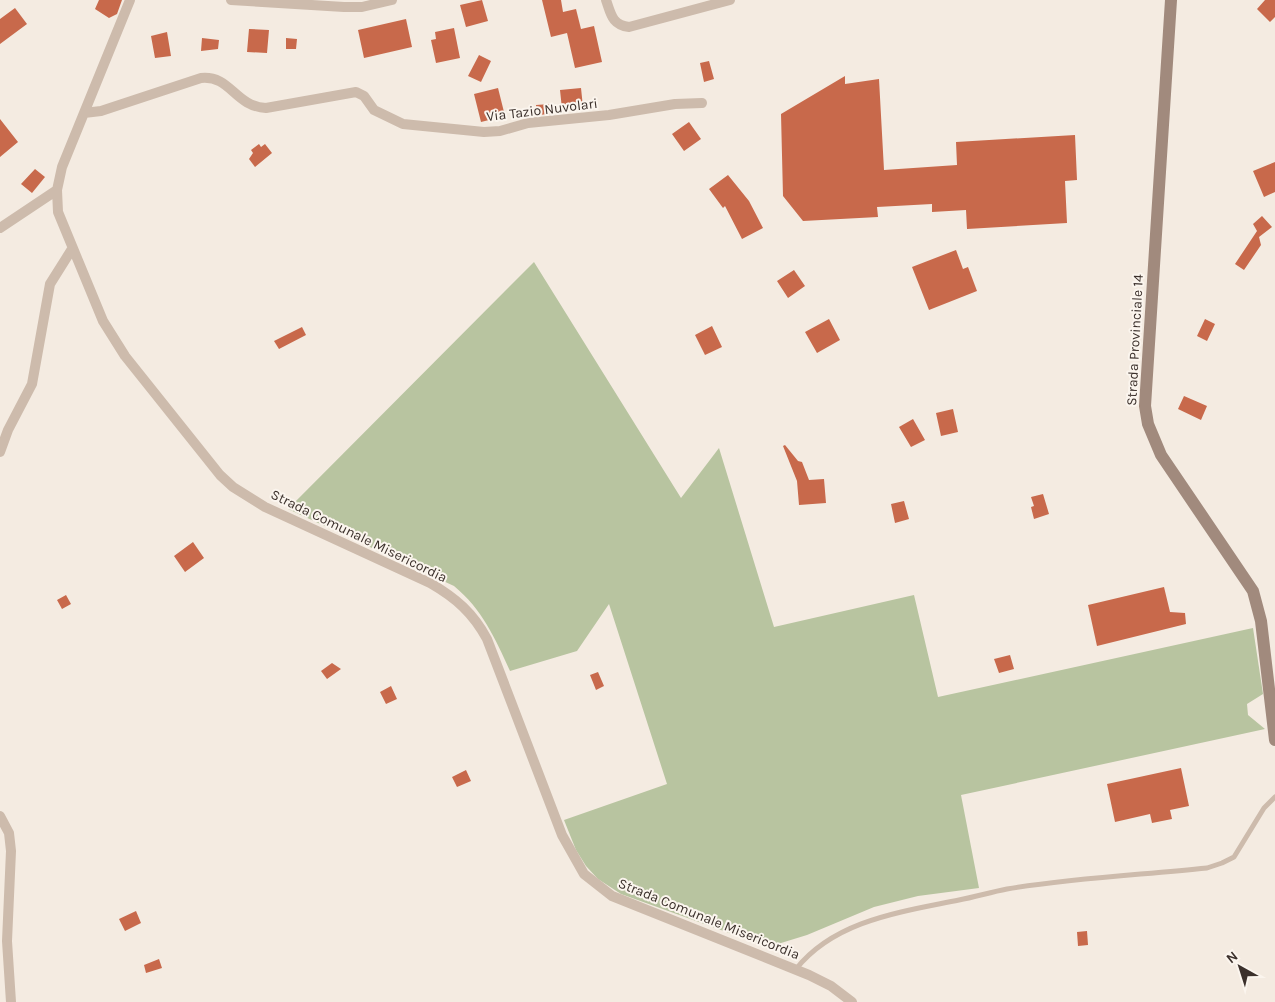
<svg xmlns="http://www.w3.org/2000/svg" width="1275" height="1002" font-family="Karla,sans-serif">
<rect width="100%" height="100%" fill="#f4ebe1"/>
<path fill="#b8c4a0" d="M534,262l147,236 38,-50 55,179 140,-32 24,102 315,-69 10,66 -16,10 1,11 17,14 -304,66 18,93 -61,8 -44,11 -67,28 -39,12 -147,-53 -23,-15 -12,-13 -10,-16 -12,-30 103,-36 -58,-180 -32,47 -67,20c-15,-33 -28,-62 -56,-85l-166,-77z"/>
<path fill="#c8694b" d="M99,0h23l-5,14 -8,4 -14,-9z
M482,0l6,21 -22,6 -6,-22z
M542,0h19l2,12 13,-3 5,20 13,-3 8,36 -27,6 -8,-35 -16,4z
M1265,0h10v17l-5,5 -13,-13z
M15,8l12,16 -27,20v-25z
M406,19l6,28 -48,11 -6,-28z
M454,28l6,30 -24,5 -5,-23 5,-1 -1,-7z
M249,29l20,1 -2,23 -20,-1z
M167,32l4,24 -16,2 -4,-22z
M202,38l17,2 -1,9 -17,2z
M286,38l11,1 -1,10h-10z
M479,55l12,6 -10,21 -13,-6z
M709,61l5,18 -10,3 -4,-19z
M845,76v8l34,-5 5,91 73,-5 -1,-23 119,-7 2,45 -12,1 2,42 -100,6 -1,-19 -34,2v-8l-55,3 1,10 -75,4 -20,-25 -2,-82z
M498,88l7,28 -24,6 -7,-28z
M581,88l2,19 -21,2 -2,-19z
M550,104l1,10 -14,1 -1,-10z
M0,119l18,23 -18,15z
M689,122l12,17 -17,12 -12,-17z
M259,144l2,3 4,-3 7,9 -17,14 -6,-8 4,-6 -2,-3z
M1275,162v30l-11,5 -11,-26z
M35,169l10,8 -13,16 -11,-9z
M728,175l21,26 14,27 -21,11 -17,-33 -2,2 -14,-19z
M1262,216l10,11 -13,10 2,8 -17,25 -9,-6 22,-33 -4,-7z
M956,250l7,19 5,-2 9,24 -48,19 -17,-43z
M794,270l11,16 -17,12 -11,-17z
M829,319l11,21 -23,13 -12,-21z
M1205,319l10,5 -8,17 -10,-5z
M712,326l10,21 -17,8 -10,-20z
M302,327l4,8 -27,14 -5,-8z
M1184,396l23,10 -6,14 -23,-11z
M953,409l5,23 -17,4 -5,-23z
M913,419l12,21 -14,7 -12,-20z
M785,445l13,16 4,1 7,18 15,-1 2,24 -27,2 -2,-24 -14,-35z
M1043,494l6,20 -15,5 -3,-12 3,-1 -3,-9z
M904,501l5,18 -14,4 -4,-19z
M193,542l11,16 -19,14 -11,-16z
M1164,587l6,25 15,1 1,11 -89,22 -9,-41z
M66,595l5,9 -9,5 -5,-9z
M1010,655l4,14 -15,4 -5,-14z
M332,663l9,6 -14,10 -6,-8z
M598,672l6,14 -8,4 -6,-15z
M391,686l6,13 -11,5 -6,-12z
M1181,768l8,38 -19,4 2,9 -20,4 -2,-9 -35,8 -8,-38z
M466,770l5,11 -14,6 -5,-10z
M136,911l5,12 -16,8 -6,-12z
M1087,931l1,14 -10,1 -1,-14z
M159,959l3,9 -16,5 -2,-8z"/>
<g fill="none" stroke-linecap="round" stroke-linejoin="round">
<path stroke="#cdbbac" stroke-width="5" d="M796,969c39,-49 105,-57 163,-69 16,-3 32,-8 48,-11 66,-11 133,-14 200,-21l15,-5 12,-6 30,-49 11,-11"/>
<path stroke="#cdbbac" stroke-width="10" d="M130,0l-68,167 -5,23 1,22 45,109 22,35 95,119 13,12 32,20 165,76c26,15 43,30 57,56l75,196 22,39 28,22 197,79 22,11 21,16
M231,0l113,7h18l30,-7
M606,0c5,14 6,25 23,27l101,-27
M84,113l17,-2 100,-33c30,-3 33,28 65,30l90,-16 8,4 10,14 29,14 81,8 16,-1 28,-8 81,-8 66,-11 27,-1
M0,228l57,-38
M0,452l8,-22 24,-46 18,-100 22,-35
M0,816l9,17 2,18 -4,90 4,61"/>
<path stroke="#a18a7d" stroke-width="12" d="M1171,0l-26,406 3,18 13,31 92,136 8,30 14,119"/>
</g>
<g text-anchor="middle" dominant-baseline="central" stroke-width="4" stroke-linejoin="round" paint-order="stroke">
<g font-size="14" fill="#3b302b" stroke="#fbf5ee">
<text transform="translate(542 110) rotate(-7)">Via Tazio Nuvolari</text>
<text transform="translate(1135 340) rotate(-87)">Strada Provinciale 14</text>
<text transform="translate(359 536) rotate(26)">Strada Comunale Misericordia</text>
<text transform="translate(709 919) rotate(22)">Strada Comunale Misericordia</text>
</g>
</g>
<g transform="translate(1240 967) rotate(321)" stroke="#fbf5ee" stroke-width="4" paint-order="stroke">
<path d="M0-4L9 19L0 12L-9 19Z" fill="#3b302b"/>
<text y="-8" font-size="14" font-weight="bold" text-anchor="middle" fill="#3b302b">N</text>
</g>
</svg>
